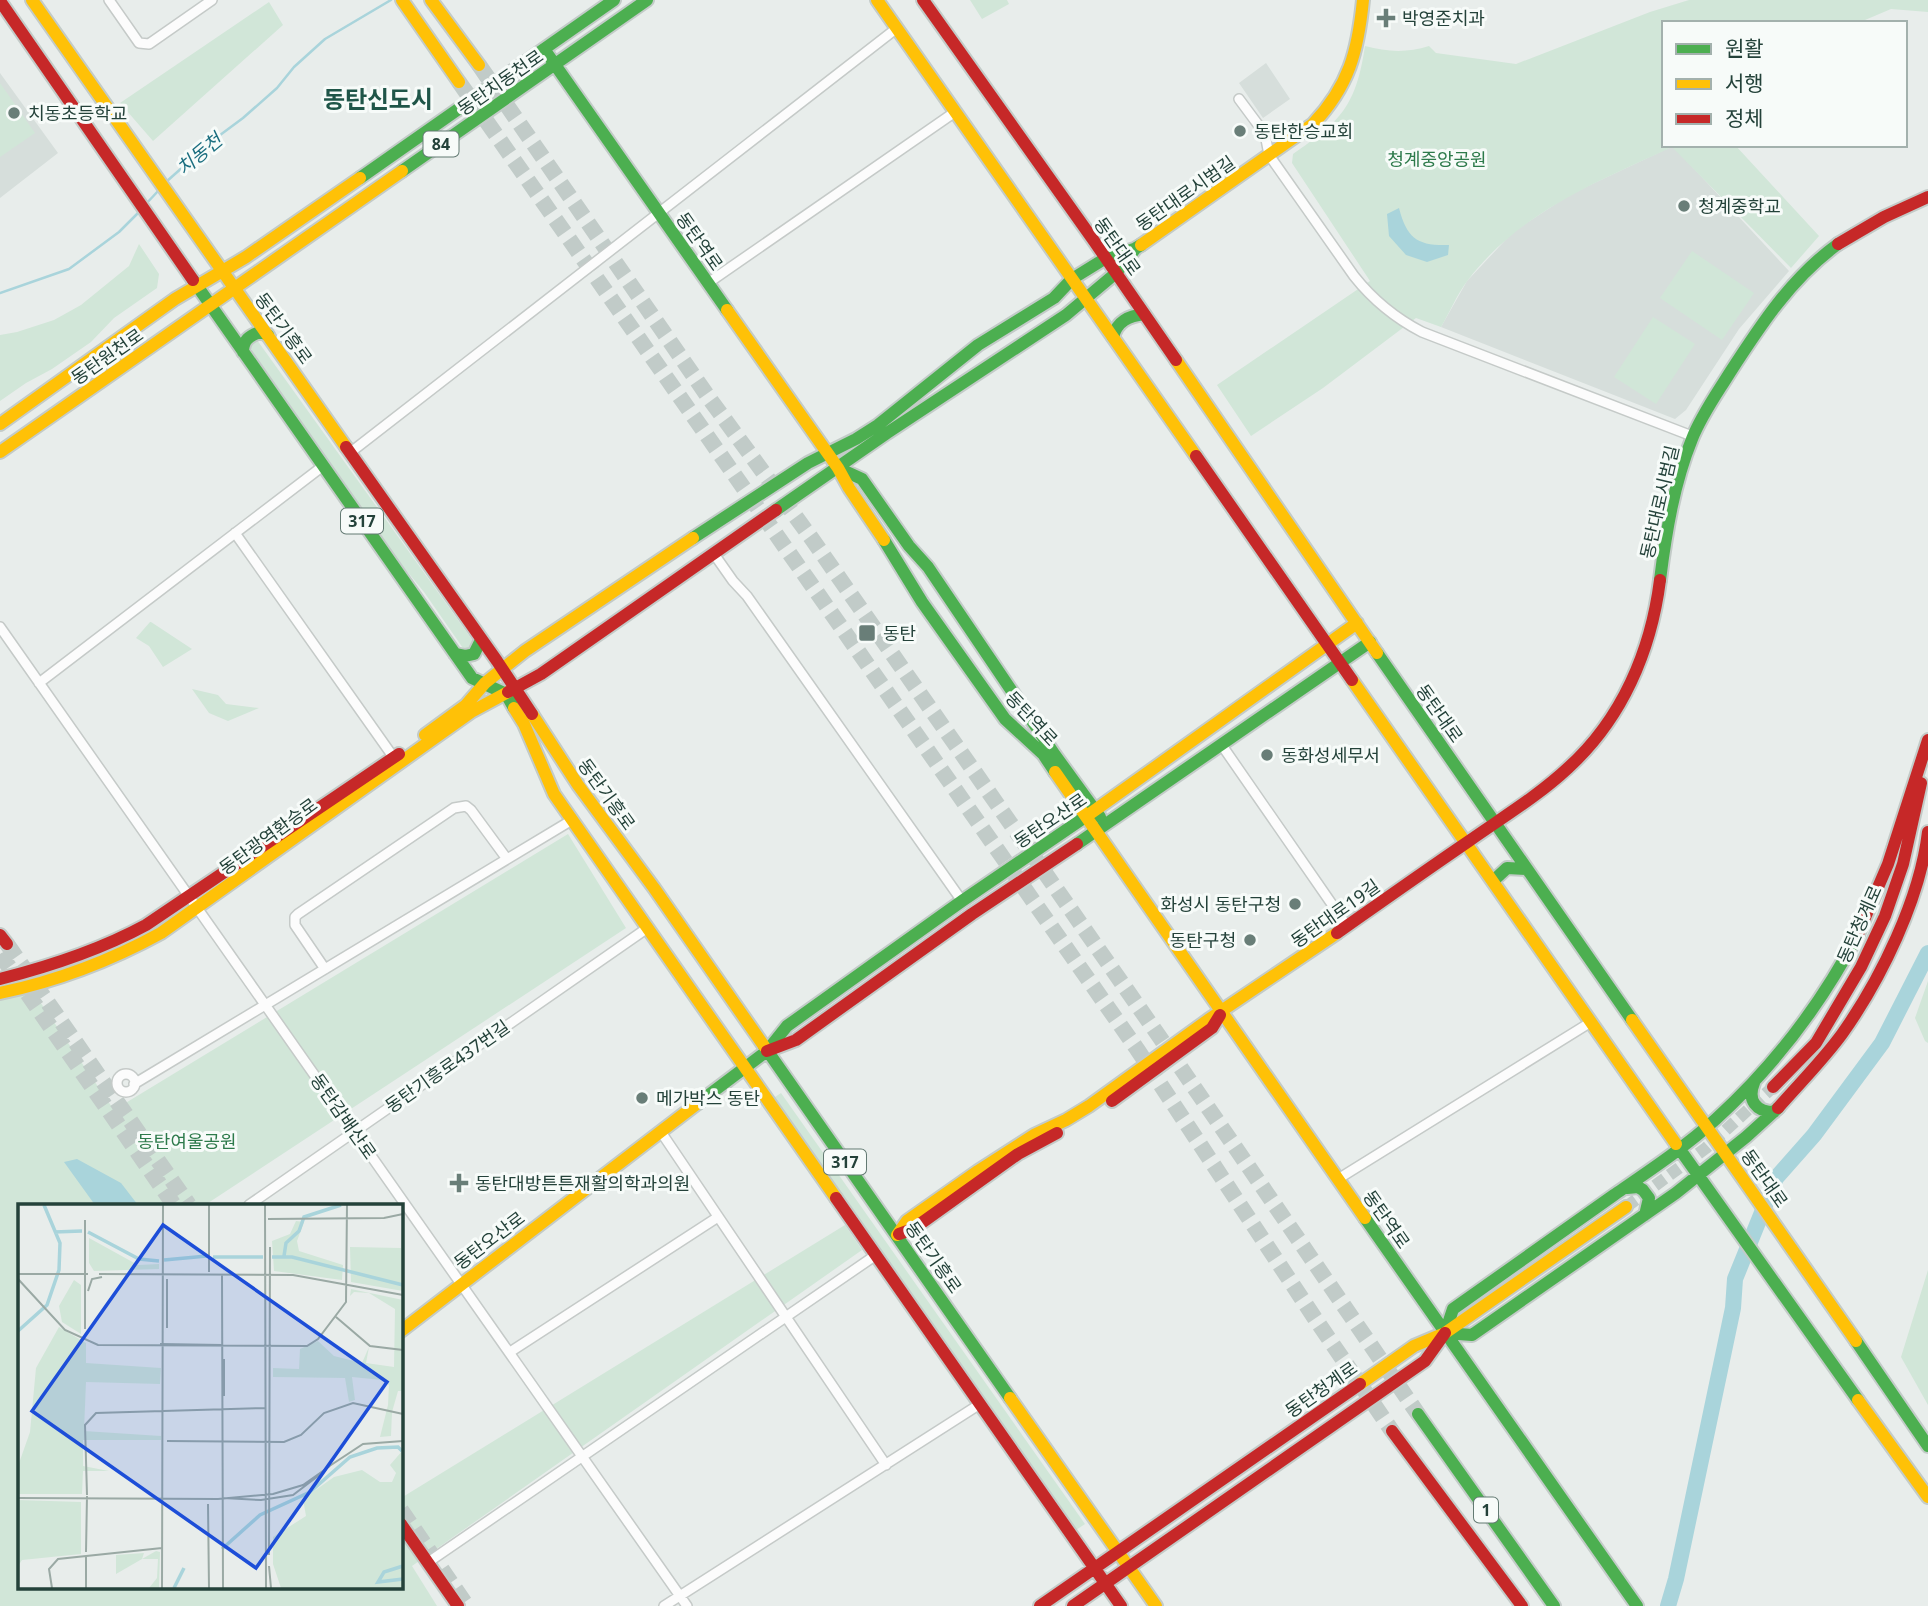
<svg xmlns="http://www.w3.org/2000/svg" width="1928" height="1606" font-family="'Noto Sans','Noto Sans KR',sans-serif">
<rect width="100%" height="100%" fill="#e8edeb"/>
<path fill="#d6dedb" d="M1266,63l24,36 -27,19 -24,-35z
M0,73l58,80 -58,45z
M1673,146l116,125 -50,58 -53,81 -11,9 -234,-92 26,-46 46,-49 58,-38z"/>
<path fill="#d1e6d8" d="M970,0h37l2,4 -27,15z
M1689,0h239v12l-37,-3 -33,14h-194v122h71l84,91 -28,32 -119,-121c-75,35 -152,65 -204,133 -11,14 -18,32 -27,47l-25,-9 -93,70 -72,48 -34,-51 153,-104 -78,-118 1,-9c48,-33 63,-48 72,-108 22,6 42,7 64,0l7,7 80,11 134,-52z
M269,2l14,23 -130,116 -33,-38z
M0,83l35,50 -35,24z
M139,244l20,30 -2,14 -43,30 -23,24 -39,27 -26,14 -26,18v-66l17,-3 37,-12 27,-15 48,-39z
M1692,251l62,42 -32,47 -62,-42z
M1653,317l42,27 -39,60 -42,-27z
M257,340l216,301 2,4 -10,6 -41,-59 -46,-56 -130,-184 2,-6z
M150,622h1l41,27 -29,18 -14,-21 -13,-8z
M192,689l26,6 8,9 33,4 -31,13 -19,-8z
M568,834l58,94 -421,277h-186v382h382v-89l444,-273 17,25 -450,316 25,40h-437v-609l34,-4 80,117z
M1928,981v62l-3,-2 -10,-23z
M781,1093l304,431 -9,6 -304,-431z
M1928,1270v135l-27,-48z"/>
<path fill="#a9d4db" d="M1399,208c8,31 19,38 50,37l-1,10 -21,7 -21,-7 -17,-19 -2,-22z
M77,1159l44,24 17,22h-43l-31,-43z"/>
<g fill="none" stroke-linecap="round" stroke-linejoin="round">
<path stroke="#a9d4db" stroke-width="2.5" d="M166,182l46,-41 31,-23 34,-30 17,-21 31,-28 66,-39
M145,205l14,-15
M0,293l69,-24 50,-37 19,-19"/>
<path stroke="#a9d4db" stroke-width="16" d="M1668,1606l8,-27 57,-271 2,-29 41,-101 38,-43 68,-92 46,-90"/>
<path stroke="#c1cbc8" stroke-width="12" stroke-dasharray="12 6" stroke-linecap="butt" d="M1626,1207l80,-59 67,-61"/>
<path stroke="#c1cbc8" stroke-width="16" stroke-dasharray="16 8" stroke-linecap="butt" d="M479,65l230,333 103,141 349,500 257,375
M459,82l678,967 177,268 78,114
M7,944l182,261
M0,954l174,251
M401,1510l66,96"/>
<defs>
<path id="street" d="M109,0l30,43 10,1 63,-44
M1239,99l26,35 4,21 85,121c19,24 41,42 68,56l270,104
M708,283l247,-171
M351,452l546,-424
M235,533l159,225
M714,554l19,27 14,15 215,305
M0,627l687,979
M39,683l284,-217
M1221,744l126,182
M325,969l-30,-44v-8l3,-3 156,-106 12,-2 5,4 36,49
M117 1083a9 9 0 1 1 18 0a9 9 0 1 1-18 0Z
M134,1084l438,-264
M661,1132l225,333
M1338,1179l253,-157
M249,1205l397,-276
M510,1352l208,-135
M427,1563l449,-308
M664,1606l316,-202"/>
<path id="fast" d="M544,49l183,261
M402,171l245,-171
M360,178l254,-178
M193,280l279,398 34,16 8,14
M1113,337c4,-16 16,-21 31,-23
M243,352c0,-12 6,-16 17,-20l8,3
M838,468l24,11 47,67 19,21 127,188 45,62
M776,510l111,-77 179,-118 50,-42 20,-25 5,-3
M693,538l115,-75 48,-24 22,-14 100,-80 76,-47 18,-19 34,-21 28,-9
M884,540l38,62 83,117 38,35 12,18
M1660,580c6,-48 14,-97 32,-141 9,-23 24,-44 37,-65 31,-48 62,-96 109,-130
M1377,653l255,367
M455,654l10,2 9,-2 7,-14
M1077,844l293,-202
M1493,881l14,-13 19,1
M764,1046l246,352
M1754,1083c-7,17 2,29 20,29
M698,1103l69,-52 20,-25 175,-125 129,-88
M1676,1144l182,256
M1627,1188l11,-1 5,3 6,8 -4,17
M1365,1218l272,388
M1445,1333l27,2 204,-142 70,-56 32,-29
M1445,1333l8,-24c54,-38 107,-76 161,-114 35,-24 71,-48 102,-76 58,-53 106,-116 142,-185
M1856,1341l72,105
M1418,1414l136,192"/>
<path id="slow" d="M32,0l314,447
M402,0l57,82
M431,0l48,65
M877,0l319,456
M1141,245l172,-121c36,-38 45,-73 50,-124
M727,310l111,158 11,20 35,52
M1176,360l201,293
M0,424l175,-125 71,-42 114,-79
M0,452l402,-281
M1352,680l324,464
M514,708l10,16 30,70 282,404
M532,714l46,71 76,103 110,158
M425,735l41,-30 19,-22 40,-32 168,-113
M1055,772l310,446
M1091,813l266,-190
M0,993c57,-12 110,-32 161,-60l310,-221 37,-20
M1632,1020l224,321
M897,1235l10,-14 71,-50 56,-36 32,-15 23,-14 119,-86 129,-87
M401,1331l297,-228
M1360,1384l54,-38 31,-13 181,-126
M1010,1398l146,208
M1858,1400l70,97"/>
<path id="jam" d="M923,0l171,241 82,119
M0,1l193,279
M1838,244l46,-27 44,-20
M346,447l151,214 35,53
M1196,456l156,224
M508,692l33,-18 235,-164
M1337,933c44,-31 88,-62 132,-92 34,-24 69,-45 99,-73 54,-49 83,-117 92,-188
M1858,934l30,-70 40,-124
M0,935l7,9
M0,979c51,-13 100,-29 146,-54l253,-171
M767,1051l29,-11 176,-126 105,-70
M1773,1087l43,-44 45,-76 24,-51 18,-52 18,-81
M1112,1101l100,-73 8,-13
M1778,1108c21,-24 45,-48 64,-74 39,-55 78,-135 86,-202
M836,1198l285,408
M899,1234l14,-5 105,-75 39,-21
M1392,1431l130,175
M401,1524l57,82
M1040,1606l320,-222
M1073,1606l352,-245 20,-28"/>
</defs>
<use href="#street" stroke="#c5cac8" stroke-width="12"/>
<use href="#fast" stroke="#c3cbc8" stroke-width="16"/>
<use href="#slow" stroke="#c3cbc8" stroke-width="16"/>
<use href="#jam" stroke="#c3cbc8" stroke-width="16"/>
<use href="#street" stroke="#fcfcfc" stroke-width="9"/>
<use href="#fast" stroke="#4caf50" stroke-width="12"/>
<use href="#slow" stroke="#ffc107" stroke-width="12"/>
<use href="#jam" stroke="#c62828" stroke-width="12"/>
</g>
<g fill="#697e78" stroke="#f7fbf9" stroke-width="2.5">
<path d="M1382.5 7.5h7v7h7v7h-7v7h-7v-7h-7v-7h7z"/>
<circle cx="14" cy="113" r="7"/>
<circle cx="1240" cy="131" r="7"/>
<circle cx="1684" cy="206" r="7"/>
<rect x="858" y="624" width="18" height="18" rx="3.5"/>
<circle cx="1267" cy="755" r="7"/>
<circle cx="1295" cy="904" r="7"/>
<circle cx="1250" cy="940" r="7"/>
<circle cx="642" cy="1098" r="7"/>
<path d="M455.5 1172.5h7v7h7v7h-7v7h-7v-7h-7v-7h7z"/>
</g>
<g text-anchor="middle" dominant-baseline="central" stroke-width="6" stroke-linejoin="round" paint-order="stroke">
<g fill="#f7fbf9" stroke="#637a73" stroke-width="2">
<rect x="423.5" y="131.5" width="35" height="25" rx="5"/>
<rect x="341" y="508.5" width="42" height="25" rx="5"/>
<rect x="824" y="1149.5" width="42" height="25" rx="5"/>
<rect x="1474" y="1497.5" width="24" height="25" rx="5"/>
</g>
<g font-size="16" font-weight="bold" fill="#24423a">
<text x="441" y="144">84</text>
<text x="362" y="521">317</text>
<text x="845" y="1162">317</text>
<text x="1486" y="1510">1</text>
</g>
<g font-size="18" fill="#24423a" stroke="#f7fbf9" text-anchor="start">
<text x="1402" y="18">박영준치과</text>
<text x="28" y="113">치동초등학교</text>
<text x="1254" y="131">동탄한승교회</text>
<text x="1698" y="206">청계중학교</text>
<text x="883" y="633">동탄</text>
<text x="1281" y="755">동화성세무서</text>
<text x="1281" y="904" text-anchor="end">화성시 동탄구청</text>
<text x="1236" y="940" text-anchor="end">동탄구청</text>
<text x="656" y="1098">메가박스 동탄</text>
<text x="475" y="1183">동탄대방튼튼재활의학과의원</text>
</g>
<g font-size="18" fill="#24423a" stroke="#f7fbf9">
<text transform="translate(500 82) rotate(-35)">동탄치동천로</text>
<text transform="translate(1185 193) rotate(-35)">동탄대로시범길</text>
<text transform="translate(700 241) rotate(55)">동탄역로</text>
<text transform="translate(1118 246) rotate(55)">동탄대로</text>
<text transform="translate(284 328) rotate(54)">동탄기흥로</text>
<text transform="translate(107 356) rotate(-35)">동탄원천로</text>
<text transform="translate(1659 502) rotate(-77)">동탄대로시범길</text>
<text transform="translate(1440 713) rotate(55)">동탄대로</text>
<text transform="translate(1032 718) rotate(47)">동탄역로</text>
<text transform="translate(607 794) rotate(54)">동탄기흥로</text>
<text transform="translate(1050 820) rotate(-34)">동탄오산로</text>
<text transform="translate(268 836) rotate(-36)">동탄광역환승로</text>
<text transform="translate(1335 913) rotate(-35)">동탄대로19길</text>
<text transform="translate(1859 924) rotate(-66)">동탄청계로</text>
<text transform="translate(447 1066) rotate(-35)">동탄기흥로437번길</text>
<text transform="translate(344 1116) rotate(55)">동탄감배산로</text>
<text transform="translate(1765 1178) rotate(55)">동탄대로</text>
<text transform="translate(1387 1219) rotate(55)">동탄역로</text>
<text transform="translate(489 1240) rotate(-37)">동탄오산로</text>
<text transform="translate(934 1257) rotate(55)">동탄기흥로</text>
<text transform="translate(1321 1389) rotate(-35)">동탄청계로</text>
</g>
<g font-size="18" fill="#2d7a4b" stroke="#f7fbf9">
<text x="1437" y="159">청계중앙공원</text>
<text x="187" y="1141">동탄여울공원</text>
</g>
<g font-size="19" font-style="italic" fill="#1c6f80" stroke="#f7fbf9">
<text transform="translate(199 154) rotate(-40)">치동천</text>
</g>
<g font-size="24" font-weight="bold" fill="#1f5548" stroke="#f7fbf9">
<text x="378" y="98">동탄신도시</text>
</g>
</g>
<g transform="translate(18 1204)">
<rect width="385" height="385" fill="#e8edeb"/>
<path d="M385,1v86l-52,-9 -1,-35 51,1zM278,17l8,1 -7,19 2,10 44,14 -1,15 -68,-9 -2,-30 18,-7zM71,34l49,27 21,-1v5l-65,2 -5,-8zM56,76l7,5v49l-19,-12 -3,-16zM333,85l52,11v91h-5l-6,21 -1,24 -11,1 8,-32 1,-20 -7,-5 -30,-3 3,23 -6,2 -4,-24 -72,-1v-9l26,1 1,-20 18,-8 16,15 28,7 7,-16 -3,16 28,4 1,-58 -26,-16 -15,-1 -4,4zM41,123l27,16v20l75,5 -1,16 -74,-2 -2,49 77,5v4h-78v26l26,5h-26l-1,23h-64v-28l12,-34 6,-64zM385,246v138h-122l-8,-24v-27l33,-21 -3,-17 31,-22 28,-7 18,12h12l4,-9 -6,-8zM0,296l63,2v52l-59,6 -4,6zM138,347l4,1 -1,36h-10l8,-10 1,-19h-16l-26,15v-19l28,-2 -2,6z" fill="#d1e6d8"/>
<path fill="none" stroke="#a9d4db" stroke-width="3.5" d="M36,28l28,-1M70,28l51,27 20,2M266,52l2,-13 13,-12 5,-14 37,-12M195,53h50M254,53h20l111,28M146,56l43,-4M0,127l29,-26 12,-35 1,-27 -16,-38M204,345l38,-34 50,-23 40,-35 27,-9 21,-1 4,4M385,362l-19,6 -6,10 25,-3M156,384l10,-20"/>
<path fill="none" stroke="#9aa9a4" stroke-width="2" d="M191,1v67M247,1l1,383M250,15l116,-1 19,-4M67,16v109M0,70h70M81,70l194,1 110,20M204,71l1,313M0,75l47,51 33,15 209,1 11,-7 28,-37 1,-97M149,75v49M70,87l4,-12 10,-2M318,113l34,29 33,4M142,140l62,1M206,155v37M149,237l117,1 17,-7 23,-22 29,-10 50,11M310,263l35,-23 40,-3M69,291l-2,-70 11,-12 170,-5M0,294l200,1 55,-5 30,-9 27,-19M205,294l38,2 32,-5 33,-25M190,300l1,84M68,348l1,-56M251,351l1,-308M68,353v31M251,362l2,22M34,384l-3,-19 9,-10 104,-11M144,384l1,-383"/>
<path fill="#1d4ed8" fill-opacity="0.15" stroke="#1d4ed8" stroke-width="3.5" d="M145,21l224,157 -131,186 -224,-157z"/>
<rect width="385" height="385" fill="none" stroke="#24423a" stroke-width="3.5"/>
</g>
<rect x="1662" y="21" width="245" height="126" fill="#f7fbf9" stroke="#a3b1ad" stroke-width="2"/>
<rect x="1676" y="44" width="35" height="10" fill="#4caf50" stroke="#a3b1ad" stroke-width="2"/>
<text x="1725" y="56" font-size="21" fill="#24423a">원활</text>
<rect x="1676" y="79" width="35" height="10" fill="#ffc107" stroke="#a3b1ad" stroke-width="2"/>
<text x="1725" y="91" font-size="21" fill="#24423a">서행</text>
<rect x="1676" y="114" width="35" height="10" fill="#c62828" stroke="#a3b1ad" stroke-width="2"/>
<text x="1725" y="126" font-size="21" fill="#24423a">정체</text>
</svg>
